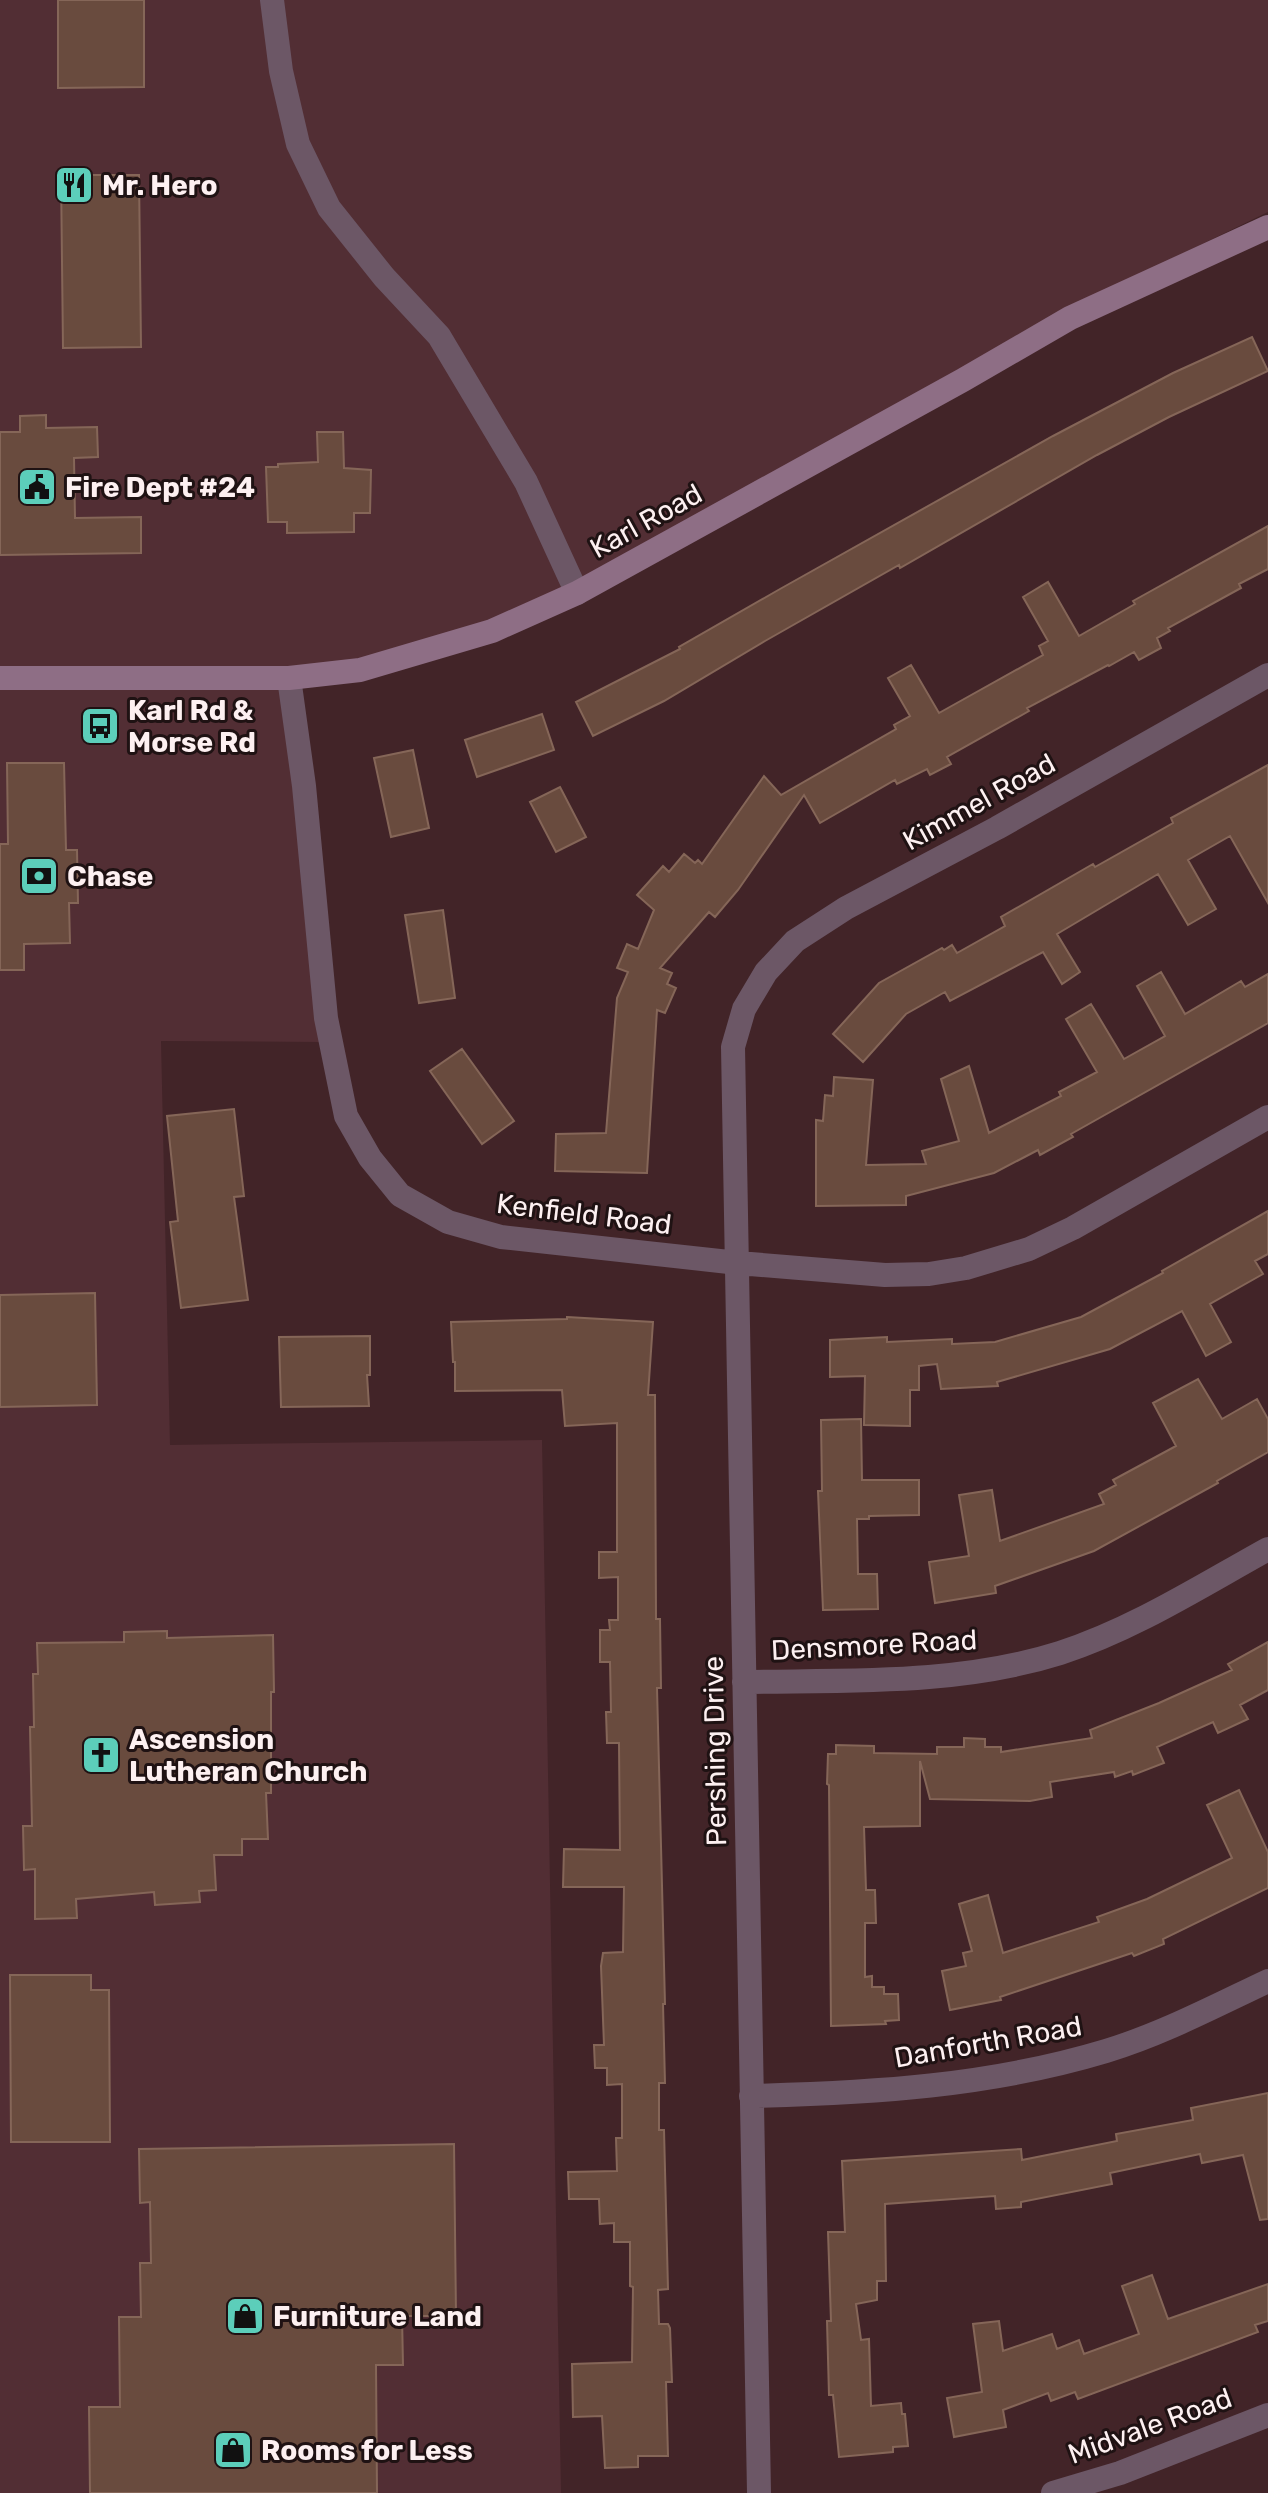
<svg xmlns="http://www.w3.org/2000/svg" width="1268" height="2493" font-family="Rubik,sans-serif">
<rect width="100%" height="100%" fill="#422428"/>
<path fill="#522e34" d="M0,0h1268v212l-183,89 -589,329 -215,55 41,357 -161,-1 9,404 372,-5 19,1053h-561z"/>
<path fill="#694b3e" stroke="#856658" stroke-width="2" d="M58,0h86v87l-86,1z
M61,175h78l2,172 -78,1z
M1252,337l16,34 -99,46 -72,38 -197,113 -1,-3 -134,76 -101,60 -71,35 -17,-34 104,-53 -1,-2 101,-58 273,-153 120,-63z
M46,415v13l51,-1 1,30 -24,1 1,60 66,-1v36l-141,2v-123h20v-16z
M317,432h26l1,36 27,2 -1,43h-16v19l-67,1v-11h-19l-2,-55h12v-3l40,-2z
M1268,526v43l-29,15 2,4 -73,40 2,3 -13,7 4,10 -22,12 -5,-8 -25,14 -1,-1 -81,43 2,3 -82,46 4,7 -21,11 -3,-6 -30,15 -2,-4 -75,43 -16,-28 -66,95 -23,27 -6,-5 -49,56 12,5 -5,11 9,4 -11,25 -8,-3 -10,163 -92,-2 1,-37 50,-1 11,-135 11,-26 -11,-4 10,-24 11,5 16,-39 -17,-15 26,-29 6,6 15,-18 11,9 3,-3 4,4 62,-88 17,19 115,-66 -2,-4 16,-9 -22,-38 23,-13 28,48 104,-58 -4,-9 9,-5 -25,-44 25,-15 31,54 56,-32 -2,-3z
M542,714l12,36 -77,27 -12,-37z
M413,750l16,78 -38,9 -17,-79z
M7,763h57l2,87h11l1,53h-9l1,40 -46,1v26h-24v-126h8z
M1268,765v138l-38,-67 -42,24 28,49 -28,16 -30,-51 -101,60 23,38 -18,12 -19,-32 -93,49 -5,-9 -39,22 -43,48 -30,-28 46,-51 63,-35 2,2 8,-5 5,8 48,-27 -4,-9 92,-53 2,3 78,-44 -2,-5z
M560,787l26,50 -30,15 -26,-50z
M443,910l12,88 -36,5 -14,-88z
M1161,972l24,42 56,-33 4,6 23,-13v49l-197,111 2,3 -33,18 -2,-5 -44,23 -88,23v9l-90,1v-86l7,1 2,-26 8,1 1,-19 39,3 -7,85 60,-1 -4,-13 37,-10 -18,-62 28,-13 20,67 72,-37 -2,-4 38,-20 -31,-53 25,-15 33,55 41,-23 -28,-50z
M462,1049l52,72 -32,23 -52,-73z
M234,1109l10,87 -10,1 14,103 -67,8 -11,-86 8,-1 -11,-105z
M1268,1211v43l-13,7 8,13 -53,30 21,38 -25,14 -24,-45 -72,38 -113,33 1,4 -57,3 -4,-25 -18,2v24h-9v36l-46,-1 1,-49 -35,1v-37l57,-3v5l65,-3v5l43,-2 86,-25 82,-44 -1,-2z
M95,1293l2,112 -97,2v-112z
M567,1317l86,5 -5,73h7l1,224h4l1,69h-4l8,316h-2l2,79h-6v47h5l4,159 -10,1 1,34h9l2,4 2,54h-6l2,74h-30v11l-33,1 -3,-52 -29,1 -1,-53 60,-2 1,-75 -3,-1v-44h-16v-19l-14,1 -1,-25h-30l-1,-27 49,-1 -1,-33h6v-54l-15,1v-17h-12l-1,-23h10l-3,-79 2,-13 20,-1 1,-65h-61l1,-38 56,1 -1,-107h-12l-1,-31h5l-1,-50h-10v-32h10l-1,-10h9v-43l-19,1v-26h18v-129l-52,3 -3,-36 -107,1v-29h-2l-2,-40 116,-3z
M370,1336v39h-3l2,31 -88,1 -2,-70z
M1198,1379l24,40 35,-20 11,20v33l-51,29 1,2 -124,68 -99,35 1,7 -61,10 -6,-41 40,-6 -10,-61 33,-5 8,51 104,-37 -5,-10 17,-9 -3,-5 63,-34 -23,-43z
M861,1419l1,61h57v35l-50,1v3h-12l1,55h19l1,35 -55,1 -5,-119h4l-1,-71z
M167,1631v7l106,-3 1,57h-3v101h-5l2,46h-26v16h-28l2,35 -17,1 1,11 -45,3 -1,-13 -78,7 1,19 -42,1v-50l-11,1 -1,-44h9l-2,-99h4l-1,-53h5l-1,-31 87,-1v-10z
M1268,1642v48l-28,15 8,14 -30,14 -5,-11 -56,25 7,16 -31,12 -1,-4 -17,6 -1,-5 -64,10 2,15 -22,4 -100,-2 -10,-38v65l-56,1 2,63h9l1,33h-11v54l7,-1v11h12v7h14l1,26 -14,1 1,3 -55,2 -2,-241 -2,-1 1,-30h8v-9l38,1v7l63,1v-7h27v-9l21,1v8h16v5l91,-14 -2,-8 69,-27 73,-33 -4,-6z
M1239,1790l29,62v36l-105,51 1,5 -30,12 -2,-3 -132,44 1,3 -51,10 -8,-39 24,-5 -3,-13 9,-2 -13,-47 29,-9 15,58 96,-31 -2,-5 50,-18 85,-41 -25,-53z
M10,1975h81v15h18l1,152h-99z
M1268,2093v126l-8,1 -17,-65 -41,8 -2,-9 -90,19 2,11 -91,18v5l-25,2 -1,-13 -110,8 1,77h-9v19l-21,4 5,36 8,-1 2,67 30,-3 1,11h3l3,32 -15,1v5l-54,5 -6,-62h-4l-2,-74h4l-3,-89h17l-3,-71 179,-12 1,11 95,-19 -1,-7 77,-14 -2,-12z
M454,2144l2,172h-54l1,49h-27l1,128h-287l-1,-86h31l-1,-90h22l-1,-54h11l-1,-61 -10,1 -1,-54z
M1152,2275l16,44 100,-35v37l-13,4 3,7 -180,67 -3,-7 -24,9 -3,-8 -45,17 3,17 -52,10 -7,-39 35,-6 -9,-68 26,-3 4,30 49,-17 5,15 22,-9 5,14 55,-20 -17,-48z"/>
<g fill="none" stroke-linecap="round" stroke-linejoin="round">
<path stroke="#6c5766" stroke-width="24" d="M272,0l9,71 17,73 31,64 55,69 55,59 87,146 51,111
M289,678l15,108 22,232 20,98 24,42 30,37 48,27 53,15 237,26 147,12 44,-1 37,-6 63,-19 44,-21 195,-111
M744,1682c105,-2 215,3 316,-29 74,-24 141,-67 208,-104
M751,2096c121,-3 239,-10 355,-45 56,-17 109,-45 162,-70
M759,2493l-26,-1446 11,-38 22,-37 29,-31 51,-33 151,-80 271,-153
M1053,2493l67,-20 148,-58"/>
<path stroke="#8e6e85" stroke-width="24" d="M0,678h289l71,-8 132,-39 85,-38 386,-213 107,-62 198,-91"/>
</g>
<defs>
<symbol id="restaurant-square" viewBox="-11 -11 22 22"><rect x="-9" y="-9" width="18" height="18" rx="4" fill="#5cceba" stroke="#1f1213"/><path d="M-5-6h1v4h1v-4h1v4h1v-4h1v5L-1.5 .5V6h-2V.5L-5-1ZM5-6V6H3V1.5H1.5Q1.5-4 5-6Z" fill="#111"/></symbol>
<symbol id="civic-square" viewBox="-11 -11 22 22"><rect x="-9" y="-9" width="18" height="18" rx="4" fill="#5cceba" stroke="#1f1213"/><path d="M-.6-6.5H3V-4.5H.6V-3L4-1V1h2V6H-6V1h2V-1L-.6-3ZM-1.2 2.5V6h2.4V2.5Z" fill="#111"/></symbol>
<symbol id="bus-square" viewBox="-11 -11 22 22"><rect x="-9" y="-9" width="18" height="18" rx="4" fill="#5cceba" stroke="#1f1213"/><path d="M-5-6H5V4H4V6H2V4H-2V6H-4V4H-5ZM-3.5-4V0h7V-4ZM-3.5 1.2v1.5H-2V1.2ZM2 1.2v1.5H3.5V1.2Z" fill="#111"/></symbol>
<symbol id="bank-square" viewBox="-11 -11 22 22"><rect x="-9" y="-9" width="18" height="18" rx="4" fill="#5cceba" stroke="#1f1213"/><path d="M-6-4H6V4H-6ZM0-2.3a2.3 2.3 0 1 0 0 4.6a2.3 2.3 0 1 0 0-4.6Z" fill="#111"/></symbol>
<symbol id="church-square" viewBox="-11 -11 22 22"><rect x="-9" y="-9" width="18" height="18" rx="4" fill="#5cceba" stroke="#1f1213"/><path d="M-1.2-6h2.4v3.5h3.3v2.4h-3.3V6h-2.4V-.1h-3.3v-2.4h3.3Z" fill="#111"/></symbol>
<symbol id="shop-square" viewBox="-11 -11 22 22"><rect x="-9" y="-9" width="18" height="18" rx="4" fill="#5cceba" stroke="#1f1213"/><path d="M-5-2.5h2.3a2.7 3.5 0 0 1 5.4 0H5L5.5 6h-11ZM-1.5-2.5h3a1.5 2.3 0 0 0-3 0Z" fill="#111"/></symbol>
</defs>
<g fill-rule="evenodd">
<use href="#restaurant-square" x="52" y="163" width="44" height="44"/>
<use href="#civic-square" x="15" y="465" width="44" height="44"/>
<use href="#bus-square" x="78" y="704" width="44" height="44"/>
<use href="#bank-square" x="17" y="854" width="44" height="44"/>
<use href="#church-square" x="79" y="1733" width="44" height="44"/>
<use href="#shop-square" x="223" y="2294" width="44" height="44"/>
<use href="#shop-square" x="211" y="2428" width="44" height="44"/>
</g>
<g text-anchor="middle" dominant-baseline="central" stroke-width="6" stroke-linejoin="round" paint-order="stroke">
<g font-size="28" font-weight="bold" fill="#fdf0f1" stroke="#1f1213" text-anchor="start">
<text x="102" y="185">Mr. Hero</text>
<text x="65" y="487">Fire Dept #24</text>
<text x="128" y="710">Karl Rd &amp;<tspan x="128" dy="32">Morse Rd</tspan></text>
<text x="67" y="876">Chase</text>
<text x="129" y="1739">Ascension<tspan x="129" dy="32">Lutheran Church</tspan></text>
<text x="273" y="2316">Furniture Land</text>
<text x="261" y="2450">Rooms for Less</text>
</g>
<g font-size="28" fill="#fdf0f1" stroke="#1f1213">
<text transform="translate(646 521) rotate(-29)">Karl Road</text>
<text transform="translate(979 802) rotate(-29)">Kimmel Road</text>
<text transform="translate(584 1214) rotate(7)">Kenfield Road</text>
<text transform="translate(874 1645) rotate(-3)">Densmore Road</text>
<text transform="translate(715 1751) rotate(-91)">Pershing Drive</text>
<text transform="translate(988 2042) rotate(-10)">Danforth Road</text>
<text transform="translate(1150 2426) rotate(-20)">Midvale Road</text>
</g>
</g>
</svg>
